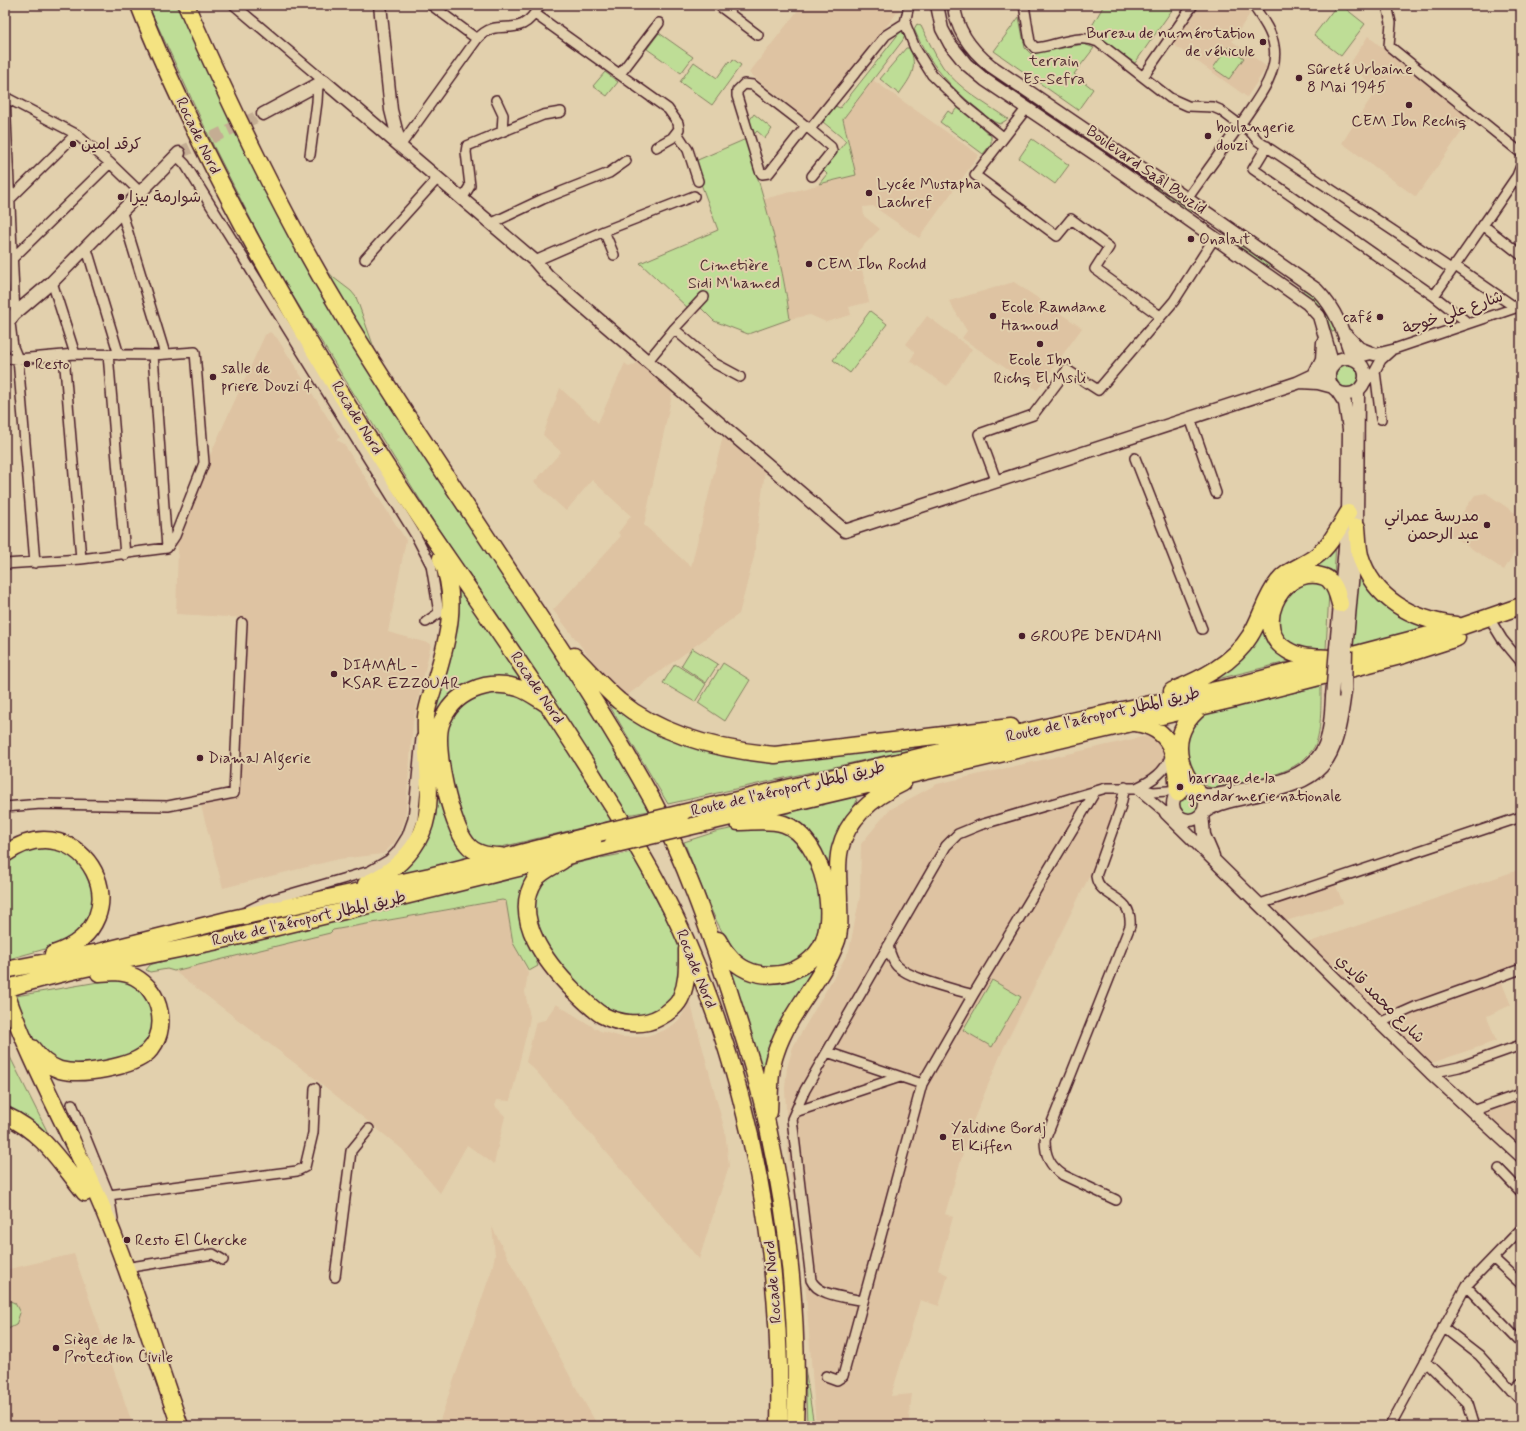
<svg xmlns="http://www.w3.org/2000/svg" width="1526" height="1431" font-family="Mynerve,'Playpen Sans Arabic',sans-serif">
<rect width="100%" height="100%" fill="#e2d0ad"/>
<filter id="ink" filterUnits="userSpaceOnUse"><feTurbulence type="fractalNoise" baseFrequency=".025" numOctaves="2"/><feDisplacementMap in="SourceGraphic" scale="8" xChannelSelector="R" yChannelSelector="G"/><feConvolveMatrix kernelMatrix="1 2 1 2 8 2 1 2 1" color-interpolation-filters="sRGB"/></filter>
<g filter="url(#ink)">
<path fill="#dec3a2" d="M802,5h101l-92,117 -62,-49z
M1196,5h50l5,7 -19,29 35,26 -20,30 -77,-55z
M1368,36l102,84 -54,77 -74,-54 34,-53 -26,-26z
M873,80l106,75 -60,83 -46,-32 -10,1 1,9 16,13 -22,22 11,51 -20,5 2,8 -25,7 -16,-7 -20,4 -3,-27 -23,-93 92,-24 -13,-56z
M1014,282l68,46 -45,62 -75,-52 5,-7 -18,-30z
M927,316l45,33 -25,37 -37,-25 4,-7v-3l-8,-7z
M270,332l7,6 63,99 -4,3 7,3 63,97 -18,92 43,12 -18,78 -8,98 -10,22 -12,12 -44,5 -116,29 -22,-82 39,-9 6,-179 -70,-4 2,-68h-5l1,-9 50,-113 41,-89z
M639,362l34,28 -29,135 47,42 32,-131 42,34 -11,87 -15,57 -113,82 -21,-19 -52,-67 68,-74 -3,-3 13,-17 -39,-36 -26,31 -32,-29 27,-30 -18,-17 17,-47 38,35 27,-60 4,4z
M1486,493l35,24v25l-17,28 -56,-37 27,-38z
M1155,734l12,20 -6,13 -18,16 -15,16 -125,250 -32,77 -26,88 8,3 -15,53 10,5 -9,31 -19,-6 -29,96 21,-2 -4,32h-92l-13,-172 -15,-95 -3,-71 2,-20 6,-21 56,-96 11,-55 1,-52 28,-34 48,-26z
M1521,869v99l-22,8 12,29 -24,11 9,25 -67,23 -122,-121z
M1334,881l9,22 -57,18 -19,-19z
M506,900l7,43 15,30 -3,19 5,25 -1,6 -19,78 -13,-1 -2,6 10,10 -11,48 -27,-19 -27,48 -38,-44 -89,-72 -139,-106 158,-39 1,-2z
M690,1001l35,130 4,35 -30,93 -164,-189 -9,-8 10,-40 9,-2 11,-16 44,27 22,6h21l20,-6 10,-6 7,-6z
M1521,1099v59l-44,-44z
M492,1227l82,157 24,42h-160l54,-157 3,-14z
M74,1254l59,172h-128v-156z"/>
<path fill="#bedd96" stroke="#847e60" d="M148,5h31l66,147 71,130 288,450 45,79 -22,4 -193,-293 -158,-253 -62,-122z
M1104,5h68v5l-37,53 -46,-32z
M1337,5h4l24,19 -24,32 -27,-21z
M1019,17l6,31 6,6 53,-10 10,4 -20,26 19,15 -15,21 -84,-59z
M917,24l4,2c7,13 13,28 22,41 16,22 43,37 65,52l-8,5c-8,-2 -15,-9 -21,-14 -28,-22 -51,-47 -65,-81z
M905,30l1,3 -3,7 -60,79 13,56 -37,9 8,-10 -4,-4 23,-29 -23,-19 12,-16 5,2 60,-76z
M659,33l34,24 -12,16 -34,-24z
M1228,47l16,11 -15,21 -16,-11z
M906,48h4c8,21 1,29 -11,46l-19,-15z
M733,59l8,6 -29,40 -32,-23 14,-20 23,16 12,-17 2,2z
M605,72l13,10 -11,14 -14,-10z
M957,108h3l31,28v8l-8,10 -43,-32 8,-11 4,3z
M754,114l18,15 -7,9 -8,-7 -4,5 -4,-15z
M746,139c18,59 36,119 44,180l-42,15 -34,-13 -20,-20 -5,8 -49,-46 78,-33 -25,-68z
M1032,139l37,26 -14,19 -36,-26z
M1149,179l44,30 -4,6 -44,-30z
M1232,236l38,28v2l-4,1 -37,-26z
M323,266l11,12 17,13 5,6 21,59z
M1305,288c14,11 27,25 31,43l-4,1c-6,-18 -15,-28 -30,-40z
M870,311l17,13 -37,49 -17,-13z
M1334 375a13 13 0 1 1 26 0a13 13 0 1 1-26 0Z
M1336,540l-2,38 -25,-8 -42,47 32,42 -102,25 63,-61z
M1356,554l4,13 74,59 -83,21z
M455,577l77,112 -14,-8 -76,26 -6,8 -1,20 12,74 35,48 -91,21c25,-19 37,-34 45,-64l-2,-91 1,-11 22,-82 2,-17z
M1320,581l9,10 -3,59h-23l-20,-10 -7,-20 1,-11 19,-25z
M692,648l26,16 -12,19 -25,-17z
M723,663l27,17 -25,41 -27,-18z
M675,664l31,20 -11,18 -32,-19z
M1321,686c0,16 1,50 -8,63 -19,29 -69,32 -100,39 -13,-2 -26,-18 -27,-31 -1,-8 1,-18 1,-26l16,-16z
M512,690l28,16 74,114 -125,30c-5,-3 -12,-5 -16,-9 -10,-9 -27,-79 -27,-94 0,-11 2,-26 9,-35 17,-21 32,-20 57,-22z
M615,702l152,57 66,-3 101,-13 -2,2 -264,59 -59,-99z
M1177 804a12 12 0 1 1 24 0a12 12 0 1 1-24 0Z
M855,797l2,3 -5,12 -16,110 -70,165 -37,-118 14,5 75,-17 12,-76 -56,-68z
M745,826c12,1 28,0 39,4 24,9 44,72 37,94 -6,24 -20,39 -45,42 -16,3 -32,-5 -42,-17 -21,-25 -37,-76 -50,-107l31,-10z
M47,844l23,8 14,13 9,23v15l-4,17 -22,23 -62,17v-96l8,-9z
M631,852c10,19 20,38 30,57 7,13 16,29 19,44 3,20 1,40 -16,52 -10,7 -21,12 -33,11 -18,-1 -51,-23 -62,-36 -16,-21 -47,-63 -33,-90 1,-3 3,-8 6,-10 23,-19 60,-21 89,-28z
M534,872l-12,52 16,42 -9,5 -16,-28 -7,-42 -4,-1 -169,30 -3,3 -156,38 -7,-2 -17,3 -4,-2 4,-5 6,-2z
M110,980c34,0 34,13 46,41 -4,11 -8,21 -16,28 -12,11 -62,19 -78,15 -6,-2 -20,-12 -25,-17 -11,-13 -15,-35 -21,-51z
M992,980l29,17 -29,50 -29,-17z
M5,1047l46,92 -19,-15 -27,-15z
M5,1299l10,4 5,10 -4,12 -10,5z
M805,1368l9,58h-7z"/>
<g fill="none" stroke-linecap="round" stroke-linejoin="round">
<path stroke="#c4ad93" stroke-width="12" stroke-dasharray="12 6" stroke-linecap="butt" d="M179,153l84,-39"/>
<defs>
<path id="street" d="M234,5l90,76
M431,5l46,34
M718,5l40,30
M909,5l-4,18 10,25 17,27 30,29 41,33
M1024,5l6,37 5,6c21,-2 43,-15 63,-6l72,56 18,8 25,1 7,3 20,15c15,-23 39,-50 34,-79 -2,-14 -13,-29 -21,-41
M1387,5l4,18 -2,23 132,107
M535,14l133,95 10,14 1,6 -7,9 -16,9
M620,74l39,-51
M1143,77l50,-72
M5,97l10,218 -5,8 3,24 5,12 17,204
M5,97l71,37 34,29 30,29
M496,100l7,15 -1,17
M1026,109l-51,66 82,61 14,-17 38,28 -14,22 65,47
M806,126l-37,47 -7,1 -2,-3 -23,-75v-5l7,-7 9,1 53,41 25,21 1,4 -20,25
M810,129l76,-94 19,-12
M677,133l11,17 10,31
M400,146l77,-107c18,-19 29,-7 46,-15 8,-4 13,-12 17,-19
M1267,146l-14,23 181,127 34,27
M176,155l9,9 230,370 16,31 8,48 -13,9
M310,155l7,-53 1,-18
M10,199l66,-65
M462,199l8,-13 -4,-34 1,-6 76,-31 18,-3
M1187,199l53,-74 9,5 9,11 193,128
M122,213l43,141
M492,223l51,-24 66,-26 17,-12
M1483,225l38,30
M604,231l10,24
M86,246l33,109
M14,257l96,-94
M365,259l73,-81
M535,261l69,-30 90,-35
M1454,265l62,43
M52,282l23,72
M1434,296l61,-88 22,-32 4,-10
M674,329l40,34 26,14
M108,354l17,201
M64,355l17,204
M153,355l14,193
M5,358l13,1 57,-5 78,1 42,-3 9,111 -29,73 -8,12 -86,11 -76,5
M1353,359l41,-10 127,-43
M647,362l27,-33 30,-32
M1375,371l6,48
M1363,385l12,-14 6,-11 10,-9
M1190,418l26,75
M1135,458l67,171
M996,480l-17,-46 54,-19 34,-45 31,20 76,-89 41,-64
M1494,626l8,13 19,23
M1136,788c16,-7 30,-16 35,-34
M1139,790l27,23 19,7
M5,807l36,-3 127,2 66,-13 8,-170
M1260,904l261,-87
M249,910l21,-10 100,-29 19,-11 8,-8 10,-16 6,-17 8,-81
M888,946c2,7 4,15 9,20 13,13 57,23 76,29
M1381,1022l34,-15 106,-38
M827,1052l95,32
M1431,1073l28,-6 62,-22
M72,1104l37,91 4,24
M1472,1111l49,-17
M795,1112l105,-35
M1499,1169l22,23
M109,1195l188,-24 8,-4 8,-34 2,-45
M1116,1200l-53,-25c-13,-9 -18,-19 -18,-35l85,-214c3,-33 -31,-26 -34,-50l24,-67 5,-22
M1493,1258l28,26
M131,1267l82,-13 10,6
M335,1277l16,-126 18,-22
M1466,1286l55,57
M863,1301c-16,-4 -45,-5 -52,-21l-19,-161 13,-29 141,-244 12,-12 22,-9 126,-37h30l17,4 29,-2
M1443,1327l36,28 42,46
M1425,1361l43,42 7,23
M826,1376l11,4 6,-4 79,-292 51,-89 122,-203
M1512,1392l9,-9
M1390,1426l76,-140 55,-57"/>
<path id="secondary" d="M380,5l11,105 9,36 135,115 13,15 297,255 452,-148 17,-8 15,-3
M937,5l5,24 8,15 16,20 19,16 116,78 206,145 12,13 14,49
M954,5c2,26 17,45 37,61l196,133 130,91c19,19 27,43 35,68
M263,114l61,-33 76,65
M5,322l47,-40 127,-129
M1346,335l13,13 15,6
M1329 376a18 18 0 1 1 36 0a18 18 0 1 1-36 0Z
M1314,375l8,-16 1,-17
M1300,382l18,1 15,4
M1336,648l12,-135 1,-84 -4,-26 -8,-12
M1346,650l11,-123 1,-137
M1173 804a16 16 0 1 1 32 0a16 16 0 1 1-32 0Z
M1199,792l6,3h11c37,-9 95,-10 110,-53 5,-14 5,-30 6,-45
M1166,813l265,260 90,83
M1203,813c13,-10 29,-12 45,-16 77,-17 87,-28 97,-106
M1202,814l2,21 9,21"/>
<path id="highway" d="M139,5c18,47 40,93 62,138 66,135 146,266 230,391 57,83 115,165 168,251 33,51 65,104 89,160 65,150 95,318 91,481
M186,5c47,106 97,211 157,310 55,90 114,177 172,265 48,72 96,144 138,221 32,60 55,126 76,190 14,45 30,91 39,137 21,96 31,199 27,298
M1357,527c1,9 1,20 3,28 13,44 53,65 96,70
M574,656c15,15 29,31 45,45 44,36 102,49 156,54l236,-28
M1329,658c-14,-1 -30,0 -42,-8 -35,-20 -8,-80 30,-75 5,1 10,2 13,6 6,6 8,15 10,23
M1172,691c29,-12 61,-27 78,-55 11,-17 15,-38 28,-54 9,-12 25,-16 37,-25 15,-11 23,-28 33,-44
M1136,723c40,6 39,37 42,70
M1196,790c-22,-28 -25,-59 5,-83
M682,813l394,-93 163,-35 224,-59 58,-20
M701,824l529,-124 174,-45 53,-17
M5,854c77,-55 144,68 48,100
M500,856c-12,0 -26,-3 -33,-12 -16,-18 -34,-97 -26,-120 11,-32 47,-46 77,-36 10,3 19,10 27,15
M562,861c-8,5 -22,11 -27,19 -25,38 13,85 39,111 9,8 18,18 28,24 17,9 41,12 58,2 8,-4 18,-12 21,-20 7,-16 6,-32 6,-48
M366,884c25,-11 45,-27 56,-52 14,-34 2,-78 4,-115 1,-12 7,-26 10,-38 12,-40 23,-81 5,-121
M718,940c3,5 6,11 10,15 22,28 65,25 88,-1 27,-30 7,-117 -32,-130 -14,-5 -31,-2 -46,-2
M5,970l94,-18 132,-33 199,-43 169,-43
M5,989c74,-23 151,-34 226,-51 128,-30 254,-62 381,-93
M5,990c24,71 62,136 92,205 33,75 56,154 83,231
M32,1048c8,11 16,18 28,22 21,6 73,-3 88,-18 22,-22 13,-61 -13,-75 -11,-6 -24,-5 -36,-4
M769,1112c1,-19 0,-41 7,-60 13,-40 45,-70 60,-109 5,-12 3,-29 3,-42 0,-17 -3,-36 1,-52 8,-32 35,-53 63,-66
M5,1115c39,18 54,46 80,78"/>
</defs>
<use href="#street" stroke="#4a1f2b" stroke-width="12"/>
<use href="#secondary" stroke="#4a1f2b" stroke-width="15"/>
<use href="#highway" stroke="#4a1f2b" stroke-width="19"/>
<use href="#street" stroke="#e2d0ad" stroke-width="9"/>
<use href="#secondary" stroke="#e2d0ad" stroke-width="12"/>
<use href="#highway" stroke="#f4e382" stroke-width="16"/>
<defs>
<path id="secondary-bridge" d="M1345,691l1,-41
M1332,697l4,-49"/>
<path id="highway-bridge" d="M599,833l83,-20
M612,845l89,-21"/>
</defs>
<use href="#secondary-bridge" stroke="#4a1f2b" stroke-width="15" stroke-linecap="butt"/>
<use href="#highway-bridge" stroke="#4a1f2b" stroke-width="19" stroke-linecap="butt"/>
<use href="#secondary-bridge" stroke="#e2d0ad" stroke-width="12"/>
<use href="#highway-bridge" stroke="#f4e382" stroke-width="16"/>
</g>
</g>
<g fill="#4a1f2b" stroke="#e2d0ad" stroke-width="1.5">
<circle cx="1263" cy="42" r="4"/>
<circle cx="1299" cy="78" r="4"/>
<circle cx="1409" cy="105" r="4"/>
<circle cx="1208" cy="136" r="4"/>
<circle cx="73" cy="144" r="4"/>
<circle cx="869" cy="193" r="4"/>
<circle cx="121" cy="197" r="4"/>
<circle cx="1191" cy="239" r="4"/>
<circle cx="809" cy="264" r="4"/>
<circle cx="993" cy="316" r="4"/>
<circle cx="1380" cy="317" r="4"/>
<circle cx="1040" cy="344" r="4"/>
<circle cx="27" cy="364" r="4"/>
<circle cx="213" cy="377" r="4"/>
<circle cx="1487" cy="525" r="4"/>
<circle cx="1022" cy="636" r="4"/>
<circle cx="334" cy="674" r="4"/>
<circle cx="200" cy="758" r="4"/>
<circle cx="1180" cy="787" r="4"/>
<circle cx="943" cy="1137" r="4"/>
<circle cx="127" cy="1240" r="4"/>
<circle cx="56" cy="1348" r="4"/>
</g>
<g text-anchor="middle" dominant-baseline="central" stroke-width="4" stroke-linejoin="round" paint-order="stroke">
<g font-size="16" fill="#4a1f2b" stroke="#e2d0ad" text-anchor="start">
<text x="1255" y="33" text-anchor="end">Bureau de numérotation<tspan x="1255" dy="18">de véhicule</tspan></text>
<text x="1307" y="69">Sûreté Urbaine<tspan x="1307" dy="18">8 Mai 1945</tspan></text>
<text x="1409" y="121" text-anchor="middle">CEM Ibn Rechiq</text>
<text x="1216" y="127">boulangerie<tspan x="1216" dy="18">douzi</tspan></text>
<text x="81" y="144">كرقد امين</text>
<text x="877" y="184">Lycée Mustapha<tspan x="877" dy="18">Lachref</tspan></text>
<text x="129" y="197">شوارمة بيزا</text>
<text x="1199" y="239">Onalait</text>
<text x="817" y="264">CEM Ibn Rochd</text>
<text x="1001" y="307">Ecole Ramdane<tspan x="1001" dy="18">Hamoud</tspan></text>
<text x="1372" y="317" text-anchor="end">café</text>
<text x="1040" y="360" text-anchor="middle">Ecole Ibn<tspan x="1040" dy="18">Richq El Msili</tspan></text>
<text x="35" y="364">Resto</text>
<text x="221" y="368">salle de<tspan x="221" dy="18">priere Douzi 4</tspan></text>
<text x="1479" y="516" text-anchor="end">مدرسة عمراني<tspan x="1479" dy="18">عبد الرحمن</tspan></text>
<text x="1030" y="636">GROUPE DENDANI</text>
<text x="342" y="665">DIAMAL -<tspan x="342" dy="18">KSAR EZZOUAR</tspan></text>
<text x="208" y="758">Diamal Algerie</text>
<text x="1188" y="778">barrage de la<tspan x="1188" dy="18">gendarmerie nationale</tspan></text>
<text x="951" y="1128">Yalidine Bordj<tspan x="951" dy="18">El Kiffen</tspan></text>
<text x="135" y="1240">Resto El Chercke</text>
<text x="64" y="1339">Siège de la<tspan x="64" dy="18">Protection Civile</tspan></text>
</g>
<g font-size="16" fill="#563236" stroke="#e2d0ad">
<text x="1054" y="61">terrain<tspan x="1054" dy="18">Es-Sefra</tspan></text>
<text x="734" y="265">Cimetière<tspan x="734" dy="18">Sidi M'hamed</tspan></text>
</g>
<g font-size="16" fill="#4a1f2b" stroke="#e2d0ad">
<text transform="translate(198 136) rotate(64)">Rocade Nord</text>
<text transform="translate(1146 170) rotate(35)">Boulevard Saâl Bouzid</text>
<text transform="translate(1453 313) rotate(-19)">شارع علي خوجة</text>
<text transform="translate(357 418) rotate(58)">Rocade Nord</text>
<text transform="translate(537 688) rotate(56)">Rocade Nord</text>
<text transform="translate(1103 715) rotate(-13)">Route de l'aéroport طريق المطار</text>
<text transform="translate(788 789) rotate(-13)">Route de l'aéroport طريق المطار</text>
<text transform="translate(309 919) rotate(-13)">Route de l'aéroport طريق المطار</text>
<text transform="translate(696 969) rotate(68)">Rocade Nord</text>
<text transform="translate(1380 999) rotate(45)">شارع محمد قايدي</text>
<text transform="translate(773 1282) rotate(-95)">Rocade Nord</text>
</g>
</g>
<rect width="1526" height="1431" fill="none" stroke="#e2d0ad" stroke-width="20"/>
<rect x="10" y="10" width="1506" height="1411" fill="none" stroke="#4a1f2b" stroke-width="1.5" filter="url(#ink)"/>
</svg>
